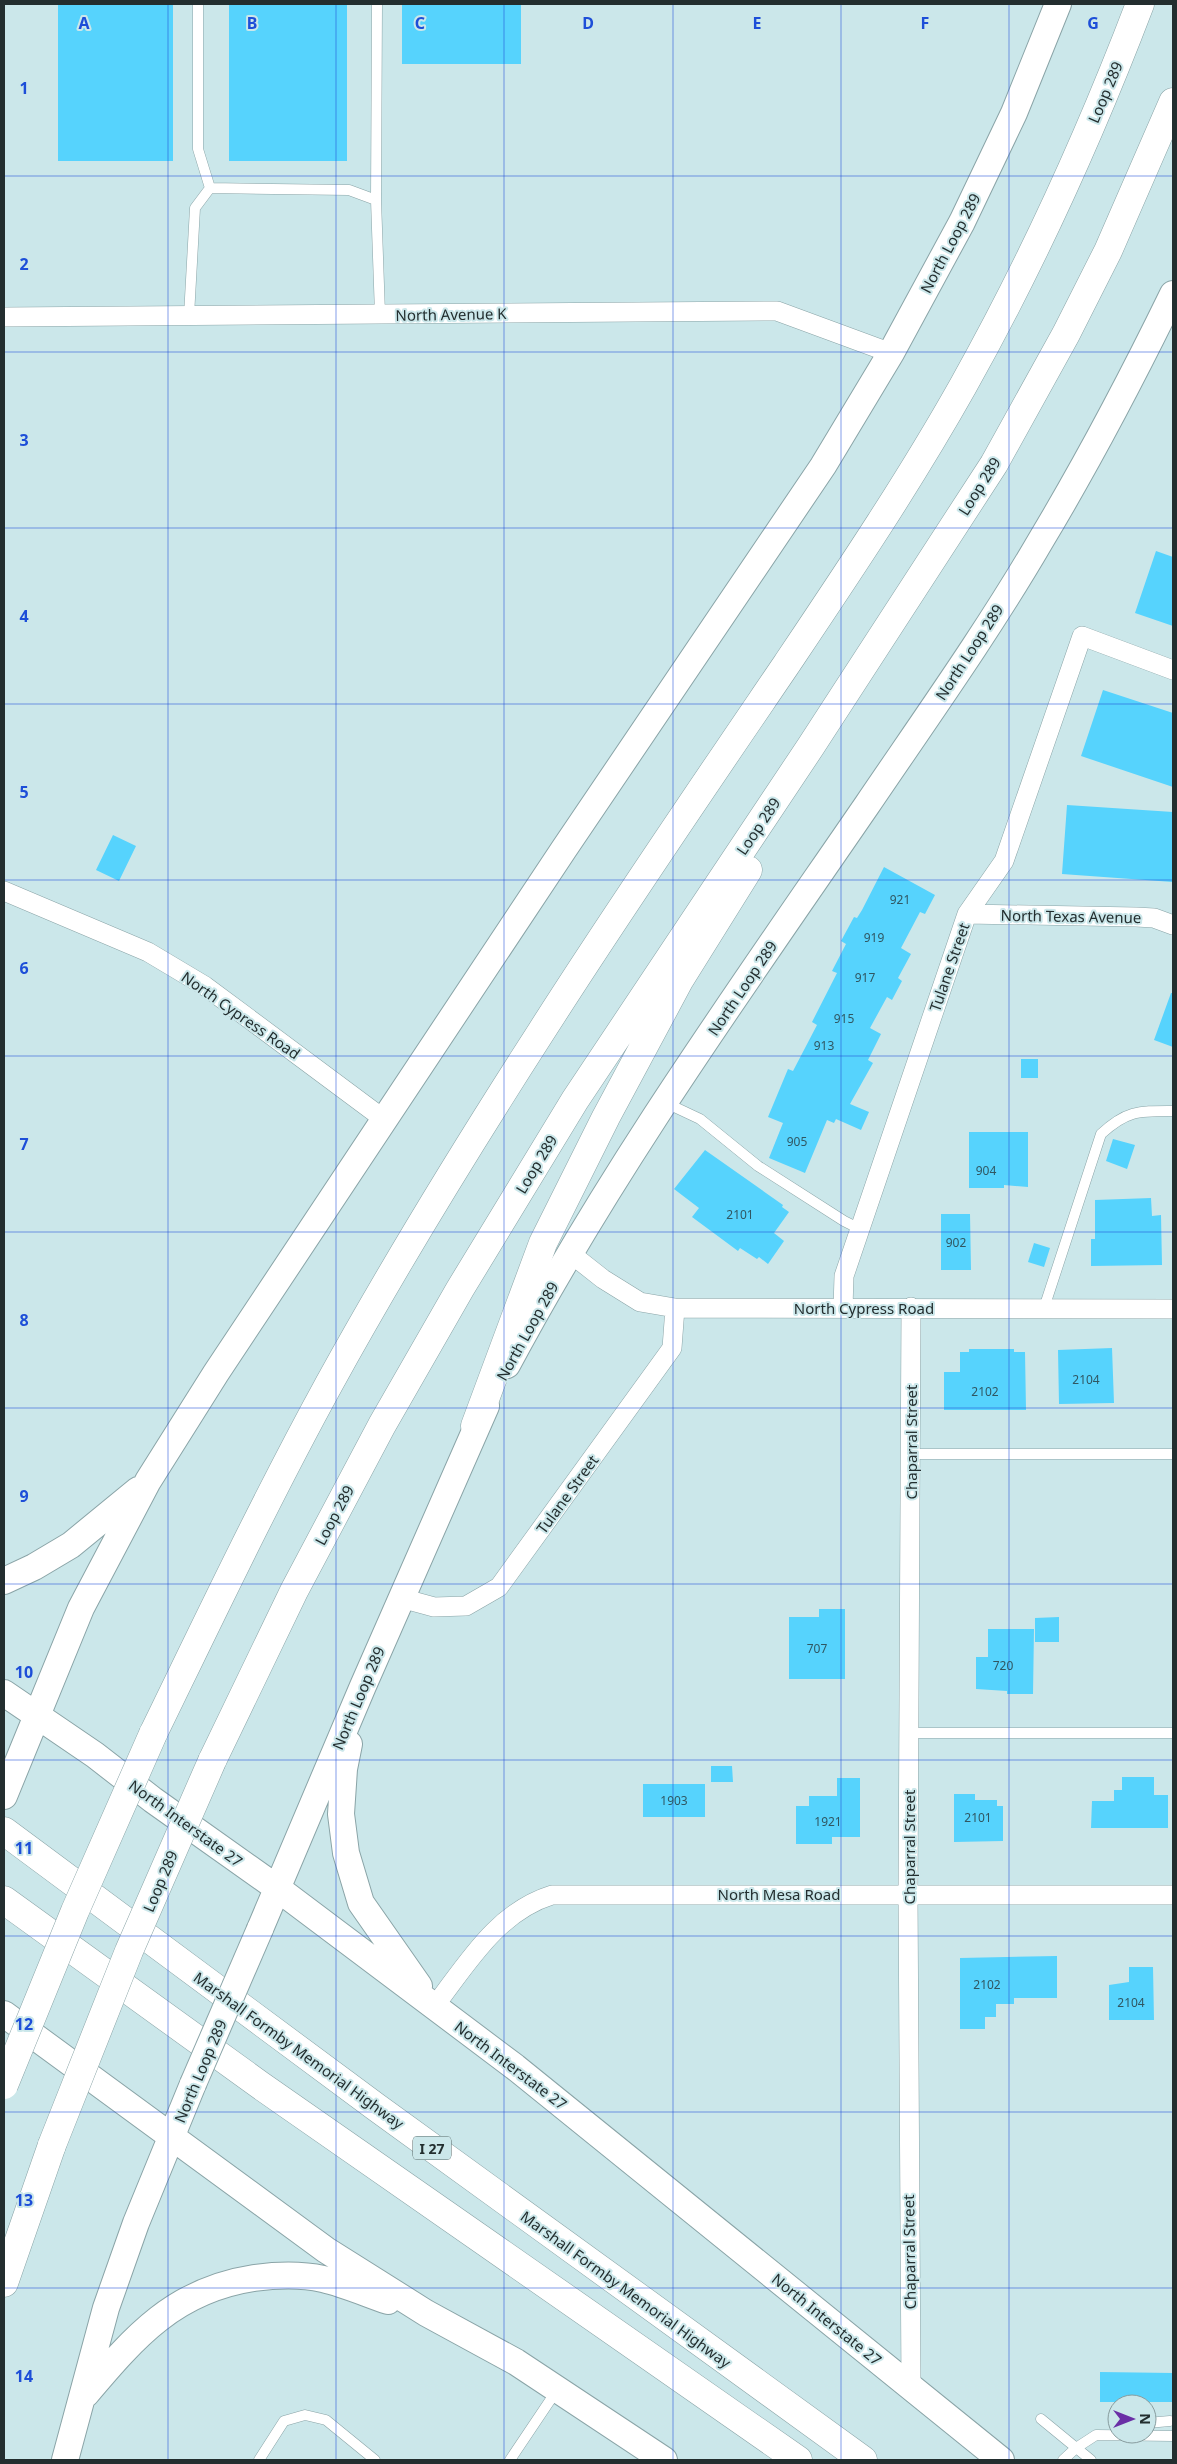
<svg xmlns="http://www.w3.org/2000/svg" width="1177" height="2464" font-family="'Noto Sans',sans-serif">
<rect width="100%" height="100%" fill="#cbe7ea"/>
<path fill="#56d3fd" d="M58,4h115v157h-115z
M229,4h118v157h-118z
M402,4h119v60h-119z
M1156,551l17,6v69l-38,-13z
M1103,690l70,23v74l-92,-31z
M1067,805l106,7v70l-111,-8z
M113,835l23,11 -17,35 -23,-11z
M884,867l51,28 -10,19 -5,-2 -19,36 10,6 -13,24 4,3 -10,19 -5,-3 -17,31 11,6 -13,26 5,3 -23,41 19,8 -8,18 -25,-11 -2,4 -7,-3 -22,53 -36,-15 14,-35 -15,-6 20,-48 5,2 24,-46 -5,-3 25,-49 -5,-2 14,-27 -5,-3 13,-24 3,1 5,-8z
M1171,993h2v54l-19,-7z
M1021,1059h17v19h-17z
M969,1132h59v55l-24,-2v3h-35z
M1113,1139l22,6 -8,24 -21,-8z
M705,1150l78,55 -1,2 7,5 -15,21 10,8 -16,23 -9,-7 -2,2 -17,-11 -2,3 -46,-34 7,-9 -25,-19z
M1151,1198l1,18 9,-1 1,50 -71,1v-27h4v-39z
M941,1214h29l1,56h-30z
M1034,1243l16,5 -6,19 -16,-5z
M1112,1348l2,55 -55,1 -1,-54z
M969,1349h45v3h11l1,58h-82v-38h16v-20h9z
M819,1609h26v70h-56v-62h30z
M1059,1617v25h-24v-24z
M988,1629h46l-1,65h-26v-3l-31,-2v-32h12z
M711,1766h21l1,16h-22z
M1122,1777h32v18h14v33h-77l1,-27h22v-11h8z
M837,1778h23v59h-28v7h-36v-38h13v-10h28z
M643,1784h62v33h-62z
M954,1794h21v6h22v6h6v35l-49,1z
M1057,1956v42h-43v6h-18v13h-11v12h-25v-71z
M1129,1967h24l1,53h-45v-35l20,-3z
M1100,2372l73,1v29h-73z"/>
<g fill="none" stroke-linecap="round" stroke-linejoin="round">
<defs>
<path id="service" d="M198,4v145l12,39
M376,200l1,-196
M189,316l6,-108 15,-20 139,2 27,10 4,114
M666,1103l34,16 58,47 86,55 16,8
M1044,1308l57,-174c26,-24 38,-23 72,-23
M911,1454h262
M909,1733h264
M1041,2419l50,41
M1147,2423l23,-2
M259,2460l25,-39 21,-6 21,5 49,40
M510,2460l47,-70
M1063,2460l13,-12 20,-13 77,1"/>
<path id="minor" d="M4,317l773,-6 114,42
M4,891l144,61 57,34 180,134
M967,914l169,3 18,1 19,7
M570,1253l33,26 37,23 35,6 498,1
M843,1308l1,-32 123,-362 37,-53 78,-225 91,34
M401,1598l33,9 32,-1 33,-19 173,-239 3,-40
M434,2007c33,-43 63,-95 118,-112h621
M911,2387l-3,-493 3,-587"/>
<path id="secondary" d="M507,1365c104,-195 235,-378 360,-560 59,-87 121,-174 174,-265 48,-80 91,-162 132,-246
M4,1581l30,-14 37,-22 67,-55
M4,1693l91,62 58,45 124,88 238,179 486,393
M349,1744l-5,25 -3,45 5,39 15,50 58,83
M4,1796l77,-188 67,-127 68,-108 348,-524 259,-383 68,-113 71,-131 52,-109 44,-109
M260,1929l103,-243 123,-280
M4,2014l322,236 100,63 90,49 148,98
M86,2394c49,-58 89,-104 168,-116 23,-3 46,-4 69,1 22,5 44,15 65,22
M65,2460l41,-152 30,-85 57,-139"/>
<path id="motorway" d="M475,1426l68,-183 63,-126 74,-138 68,-109
M153,1734c57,-117 113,-235 176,-350 66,-120 138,-237 212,-352 79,-124 162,-245 245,-367 61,-91 123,-183 177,-279 69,-123 127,-251 177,-382
M212,1761l82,-170 88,-166 78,-136 115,-189 236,-354 183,-282 72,-130 42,-83 65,-149
M4,1831l372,276 487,353
M4,1900l256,185 538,375
M4,2283l48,-138"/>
</defs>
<use href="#service" stroke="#8aa4a7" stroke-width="11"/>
<use href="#minor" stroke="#8aa4a7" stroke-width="20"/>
<use href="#secondary" stroke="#8aa4a7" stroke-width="28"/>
<use href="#motorway" stroke="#8aa4a7" stroke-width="29"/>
<use href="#service" stroke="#fff" stroke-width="10"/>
<use href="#minor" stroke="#fff" stroke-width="19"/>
<use href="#secondary" stroke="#fff" stroke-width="26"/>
<use href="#motorway" stroke="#fff" stroke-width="28"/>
<defs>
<path id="secondary-bridge" d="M193,2084l67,-155"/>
<path id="motorway-bridge" d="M4,2085l71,-174 78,-177
M52,2145l77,-194 83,-190"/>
</defs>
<use href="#secondary-bridge" stroke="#8aa4a7" stroke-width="28" stroke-linecap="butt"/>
<use href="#motorway-bridge" stroke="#8aa4a7" stroke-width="29" stroke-linecap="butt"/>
<use href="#secondary-bridge" stroke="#fff" stroke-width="26"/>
<use href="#motorway-bridge" stroke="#fff" stroke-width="28"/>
</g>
<path fill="none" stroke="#1d4ed8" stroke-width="1" stroke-opacity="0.55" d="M168,4v2456M336,4v2456M504,4v2456M673,4v2456M841,4v2456M1009,4v2456M4,176h1169M4,352h1169M4,528h1169M4,704h1169M4,880h1169M4,1056h1169M4,1232h1169M4,1408h1169M4,1584h1169M4,1760h1169M4,1936h1169M4,2112h1169M4,2288h1169"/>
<g text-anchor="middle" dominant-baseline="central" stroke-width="4" stroke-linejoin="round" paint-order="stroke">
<g font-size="12" fill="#305762">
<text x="900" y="899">921</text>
<text x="874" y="937">919</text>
<text x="865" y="977">917</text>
<text x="844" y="1018">915</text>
<text x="824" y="1045">913</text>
<text x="797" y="1141">905</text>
<text x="986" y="1170">904</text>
<text x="740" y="1214">2101</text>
<text x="956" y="1242">902</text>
<text x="1086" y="1379">2104</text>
<text x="985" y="1391">2102</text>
<text x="817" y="1648">707</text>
<text x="1003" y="1665">720</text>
<text x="674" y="1800">1903</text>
<text x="978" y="1817">2101</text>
<text x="828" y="1821">1921</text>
<text x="987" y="1984">2102</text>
<text x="1131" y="2002">2104</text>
</g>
<rect fill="#cbe7ea" stroke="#556667" stroke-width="1" x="413" y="2136.5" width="38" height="23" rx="4"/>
<g font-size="14" font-weight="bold" fill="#232e2f">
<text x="432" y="2148">I 27</text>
</g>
<g font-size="15" fill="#232e2f" stroke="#cbe7ea">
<text transform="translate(1105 92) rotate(-67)">Loop 289</text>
<text transform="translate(950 243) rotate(-62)">North Loop 289</text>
<text transform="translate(451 314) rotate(-1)">North Avenue K</text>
<text transform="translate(979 486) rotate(-58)">Loop 289</text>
<text transform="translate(969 652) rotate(-57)">North Loop 289</text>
<text transform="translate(758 826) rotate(-56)">Loop 289</text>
<text transform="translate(1071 916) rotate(1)">North Texas Avenue</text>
<text transform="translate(949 967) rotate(-71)">Tulane Street</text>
<text transform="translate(742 988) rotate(-56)">North Loop 289</text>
<text transform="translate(241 1015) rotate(35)">North Cypress Road</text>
<text transform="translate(536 1164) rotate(-59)">Loop 289</text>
<text x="864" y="1308">North Cypress Road</text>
<text transform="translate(527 1331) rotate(-61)">North Loop 289</text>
<text transform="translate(911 1442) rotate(-90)">Chaparral Street</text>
<text transform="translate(567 1494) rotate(-54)">Tulane Street</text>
<text transform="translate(334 1515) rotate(-62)">Loop 289</text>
<text transform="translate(358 1698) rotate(-67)">North Loop 289</text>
<text transform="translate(186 1823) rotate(36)">North Interstate 27</text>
<text transform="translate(909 1847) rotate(-90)">Chaparral Street</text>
<text transform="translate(160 1881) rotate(-67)">Loop 289</text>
<text x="779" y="1894">North Mesa Road</text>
<text transform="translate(299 2050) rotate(36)">Marshall Formby Memorial Highway</text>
<text transform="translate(511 2065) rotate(37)">North Interstate 27</text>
<text transform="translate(200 2071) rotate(-67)">North Loop 289</text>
<text transform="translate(909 2252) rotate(-91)">Chaparral Street</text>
<text transform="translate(626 2289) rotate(36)">Marshall Formby Memorial Highway</text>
<text transform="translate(827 2319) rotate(39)">North Interstate 27</text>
</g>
</g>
<g font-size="16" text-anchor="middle" font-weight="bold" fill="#1d4ed8" stroke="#cbe7ea" stroke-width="4" stroke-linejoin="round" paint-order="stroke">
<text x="84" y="29">A</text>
<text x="252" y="29">B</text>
<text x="420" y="29">C</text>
<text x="588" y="29">D</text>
<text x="757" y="29">E</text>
<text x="925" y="29">F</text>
<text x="1093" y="29">G</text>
<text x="24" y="94">1</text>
<text x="24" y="270">2</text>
<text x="24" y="446">3</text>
<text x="24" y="622">4</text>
<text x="24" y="798">5</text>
<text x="24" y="974">6</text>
<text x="24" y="1150">7</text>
<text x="24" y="1326">8</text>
<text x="24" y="1502">9</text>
<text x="24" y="1678">10</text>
<text x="24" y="1854">11</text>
<text x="24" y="2030">12</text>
<text x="24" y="2206">13</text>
<text x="24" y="2382">14</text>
</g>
<rect width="1177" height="2464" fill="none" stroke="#232e2f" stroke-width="10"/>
<g transform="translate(1132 2419) rotate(90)"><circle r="24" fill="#cbe7ea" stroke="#889d9f"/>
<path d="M0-4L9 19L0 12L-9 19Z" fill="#6a2fa6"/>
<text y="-8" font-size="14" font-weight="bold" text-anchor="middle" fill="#232e2f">N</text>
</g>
</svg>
